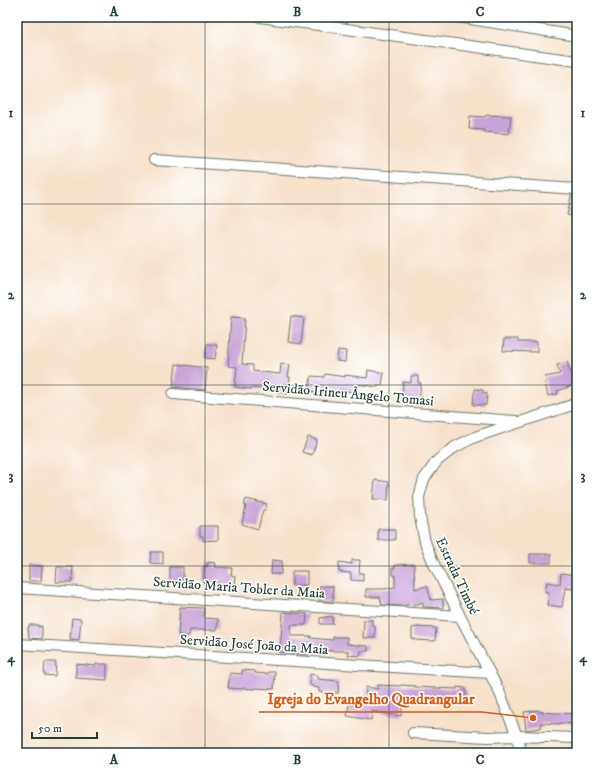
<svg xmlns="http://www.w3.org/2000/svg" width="594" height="770" font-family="'IM FELL DW Pica',serif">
<rect width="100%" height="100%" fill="#fff"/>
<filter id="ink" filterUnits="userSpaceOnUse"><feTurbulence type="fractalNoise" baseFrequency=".025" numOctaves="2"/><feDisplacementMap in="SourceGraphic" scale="8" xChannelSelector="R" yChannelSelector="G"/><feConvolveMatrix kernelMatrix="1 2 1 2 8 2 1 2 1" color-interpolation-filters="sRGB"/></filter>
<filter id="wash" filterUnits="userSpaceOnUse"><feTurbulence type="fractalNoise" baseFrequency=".012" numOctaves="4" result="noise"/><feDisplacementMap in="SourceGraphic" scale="16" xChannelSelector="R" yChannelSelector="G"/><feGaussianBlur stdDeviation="0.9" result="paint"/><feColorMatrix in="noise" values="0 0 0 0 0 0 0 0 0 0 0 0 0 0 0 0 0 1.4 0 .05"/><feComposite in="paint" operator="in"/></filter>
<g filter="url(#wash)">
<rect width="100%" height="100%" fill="#f6e1ca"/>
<g id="blocks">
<path fill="#c8a3d9" d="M486,115l25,1 -2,18 -25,-2v-2l-15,-1 1,-13 15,1z
M571,196l6,2v19l-10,-2z
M291,316l13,2 -3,26 -13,-2z
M231,317l14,1 -3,46 11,1v6l27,3 1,-10 9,1 -2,12h2l-2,17 -11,-2v-1l-26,-3v1l-16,-2 2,-20 -9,-1z
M504,339h14v3h19v10l-34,-1z
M207,344l10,1 -2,14 -10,-1z
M338,350l8,1 -1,11 -8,-1z
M567,362l8,23 -18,6 1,3 -10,2 -3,-14h1l-1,-5 15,-3 -3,-9z
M176,364l31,4 -2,22 -32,-3z
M368,370l16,3 -2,12h-4v2l-22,-3 -2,8 -14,-2 -3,5 -28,-4 2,-15 13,1 1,-3 20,3v-2l22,3z
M411,376h7v7h3l-2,18 -17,-1 1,-18 8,1z
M475,389l8,1v3h4l-1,12h-13l1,-12h1z
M308,437l9,3 -5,15 -10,-3z
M375,480l14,2 -1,18 -15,-1z
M246,499l21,5 -2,6h-2l-5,19 -16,-5 4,-18 -2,-1z
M200,526h18v14l-15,1v-5h-3z
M378,529h17v11h-17z
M151,552h12v12l-13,-1z
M530,554h21v9h-21z
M272,560l10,1 -1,13h-10z
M352,560h8l-1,13h4v8l-12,-1v-7l-12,-1v-10l13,2z
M208,562l8,1 -1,4 17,1 -1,7 4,1 -1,11 -15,-2v-2l-16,-1 1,-16 3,1z
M414,564l1,25 12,-3 4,14 12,-1v9l-20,-1v-5l-8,3 -1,-1 -14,2 -18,-1 -2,-8h-14v-8h17l12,-2v-12h-2l-1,-7h3v-3z
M29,565l13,1 -1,15h-12z
M57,567h16l-1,15h-16z
M170,567h13v14h-13z
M292,571h15v14h-15z
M561,573l16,2v11h-5v3l-7,-1 -3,19 -14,-2 1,-13h-4l2,-10 13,2z
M319,586h14v15h-14z
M180,607l24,1v10l14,1 -1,11h-27l-1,6 -11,-1z
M283,612l24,2 -1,11h-15v11h20l-1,2 23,2v-3h14v7l21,2v5h-7l-1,5 -12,-1 1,-4h-16l-23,-2 -1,6 -29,-3z
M332,616l1,8h-13v-6z
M72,618l9,1 -2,21 -9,-1z
M364,620h8v6h3v12h-12z
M29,625h9v2l4,-1v13l-13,-1 -1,-11h1z
M416,627l20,1 -1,13 -20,-1v-1h-3v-11z
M45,662h11l-1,14 -11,-1z
M76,664l20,2v-2h11v16l-31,-2z
M242,670l13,1v2l13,1v-2h7l-1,17 -20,-1v1l-11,-1 -1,1 -14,-1 2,-15 12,1z
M310,674l8,1v4l21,2 -1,12 -19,-1v-4l-6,-1v-1l-3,-1z
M378,685l22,1 1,-1 14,1v1l42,2v-2l8,1v3l1,1v10l-15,-1v1l-47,-3 -3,17 -29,-5 -1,9 -24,-4 2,-12 4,1v-3l12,1 1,-16 12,2z
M539,710v2l38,2v10l-17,-1v1l-19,-1v5l-15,2 -2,-18z"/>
</g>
</g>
<g filter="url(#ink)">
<use href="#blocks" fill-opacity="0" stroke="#6a7668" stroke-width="1"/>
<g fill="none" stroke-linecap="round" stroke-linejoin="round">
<defs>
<path id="minor" d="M260,17l317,44
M458,17l119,19
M154,160l423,29
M173,394l343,27
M17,588l443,28
M17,644l473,29
M413,733l75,4 29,-1 60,2
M521,753l-4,-17 -18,-45 -39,-75 -27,-54 -8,-20 -5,-25 -1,-20 5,-18 13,-18 18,-14 20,-10 97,-32 5,-3"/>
</defs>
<use href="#minor" stroke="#6a7668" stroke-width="12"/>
<use href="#minor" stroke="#fff" stroke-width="10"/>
</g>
</g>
<path fill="none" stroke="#1f3d34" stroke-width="1" stroke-opacity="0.55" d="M205,17v736M389,17v736M17,204h560M17,385h560M17,566h560"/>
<g text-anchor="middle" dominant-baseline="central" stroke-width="3" stroke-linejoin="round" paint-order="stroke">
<g font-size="14" fill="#1f3d34" stroke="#fff">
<text transform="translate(348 394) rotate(5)">Servidão Irineu Ângelo Tomasi</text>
<text transform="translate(457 576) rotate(65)">Estrada Timbé</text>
<text transform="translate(239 588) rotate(4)">Servidão Maria Tobler da Maia</text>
<text transform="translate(254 645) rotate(4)">Servidão José João da Maia</text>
</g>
</g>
<path fill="none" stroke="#de580e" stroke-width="1.5" d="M533 718L482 712H259"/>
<circle fill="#de580e" stroke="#fff" stroke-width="1.5" cx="533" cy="718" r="4"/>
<g font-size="15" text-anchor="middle" font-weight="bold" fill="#de580e" stroke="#fff" stroke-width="3" stroke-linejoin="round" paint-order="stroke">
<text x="371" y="704">Igreja do Evangelho Quadrangular</text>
</g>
<rect width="594" height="770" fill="none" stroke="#fff" stroke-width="44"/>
<path d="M32 732v6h65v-6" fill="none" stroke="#1f3d34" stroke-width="2"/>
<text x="38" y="732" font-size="12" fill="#1f3d34" stroke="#ffffff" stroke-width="3" paint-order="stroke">50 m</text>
<rect x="22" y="22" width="550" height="726" fill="none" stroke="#1f3d34" stroke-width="1.5"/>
<g font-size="13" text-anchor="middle" font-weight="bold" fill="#1f3d34">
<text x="114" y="16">A</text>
<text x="297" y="16">B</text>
<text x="480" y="16">C</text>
<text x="11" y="117">1</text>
<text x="583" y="117">1</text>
<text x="11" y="299">2</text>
<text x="583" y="299">2</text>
<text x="11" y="480">3</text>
<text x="583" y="480">3</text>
<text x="11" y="662">4</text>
<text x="583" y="662">4</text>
<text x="114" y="764">A</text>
<text x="297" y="764">B</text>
<text x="480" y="764">C</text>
</g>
</svg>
